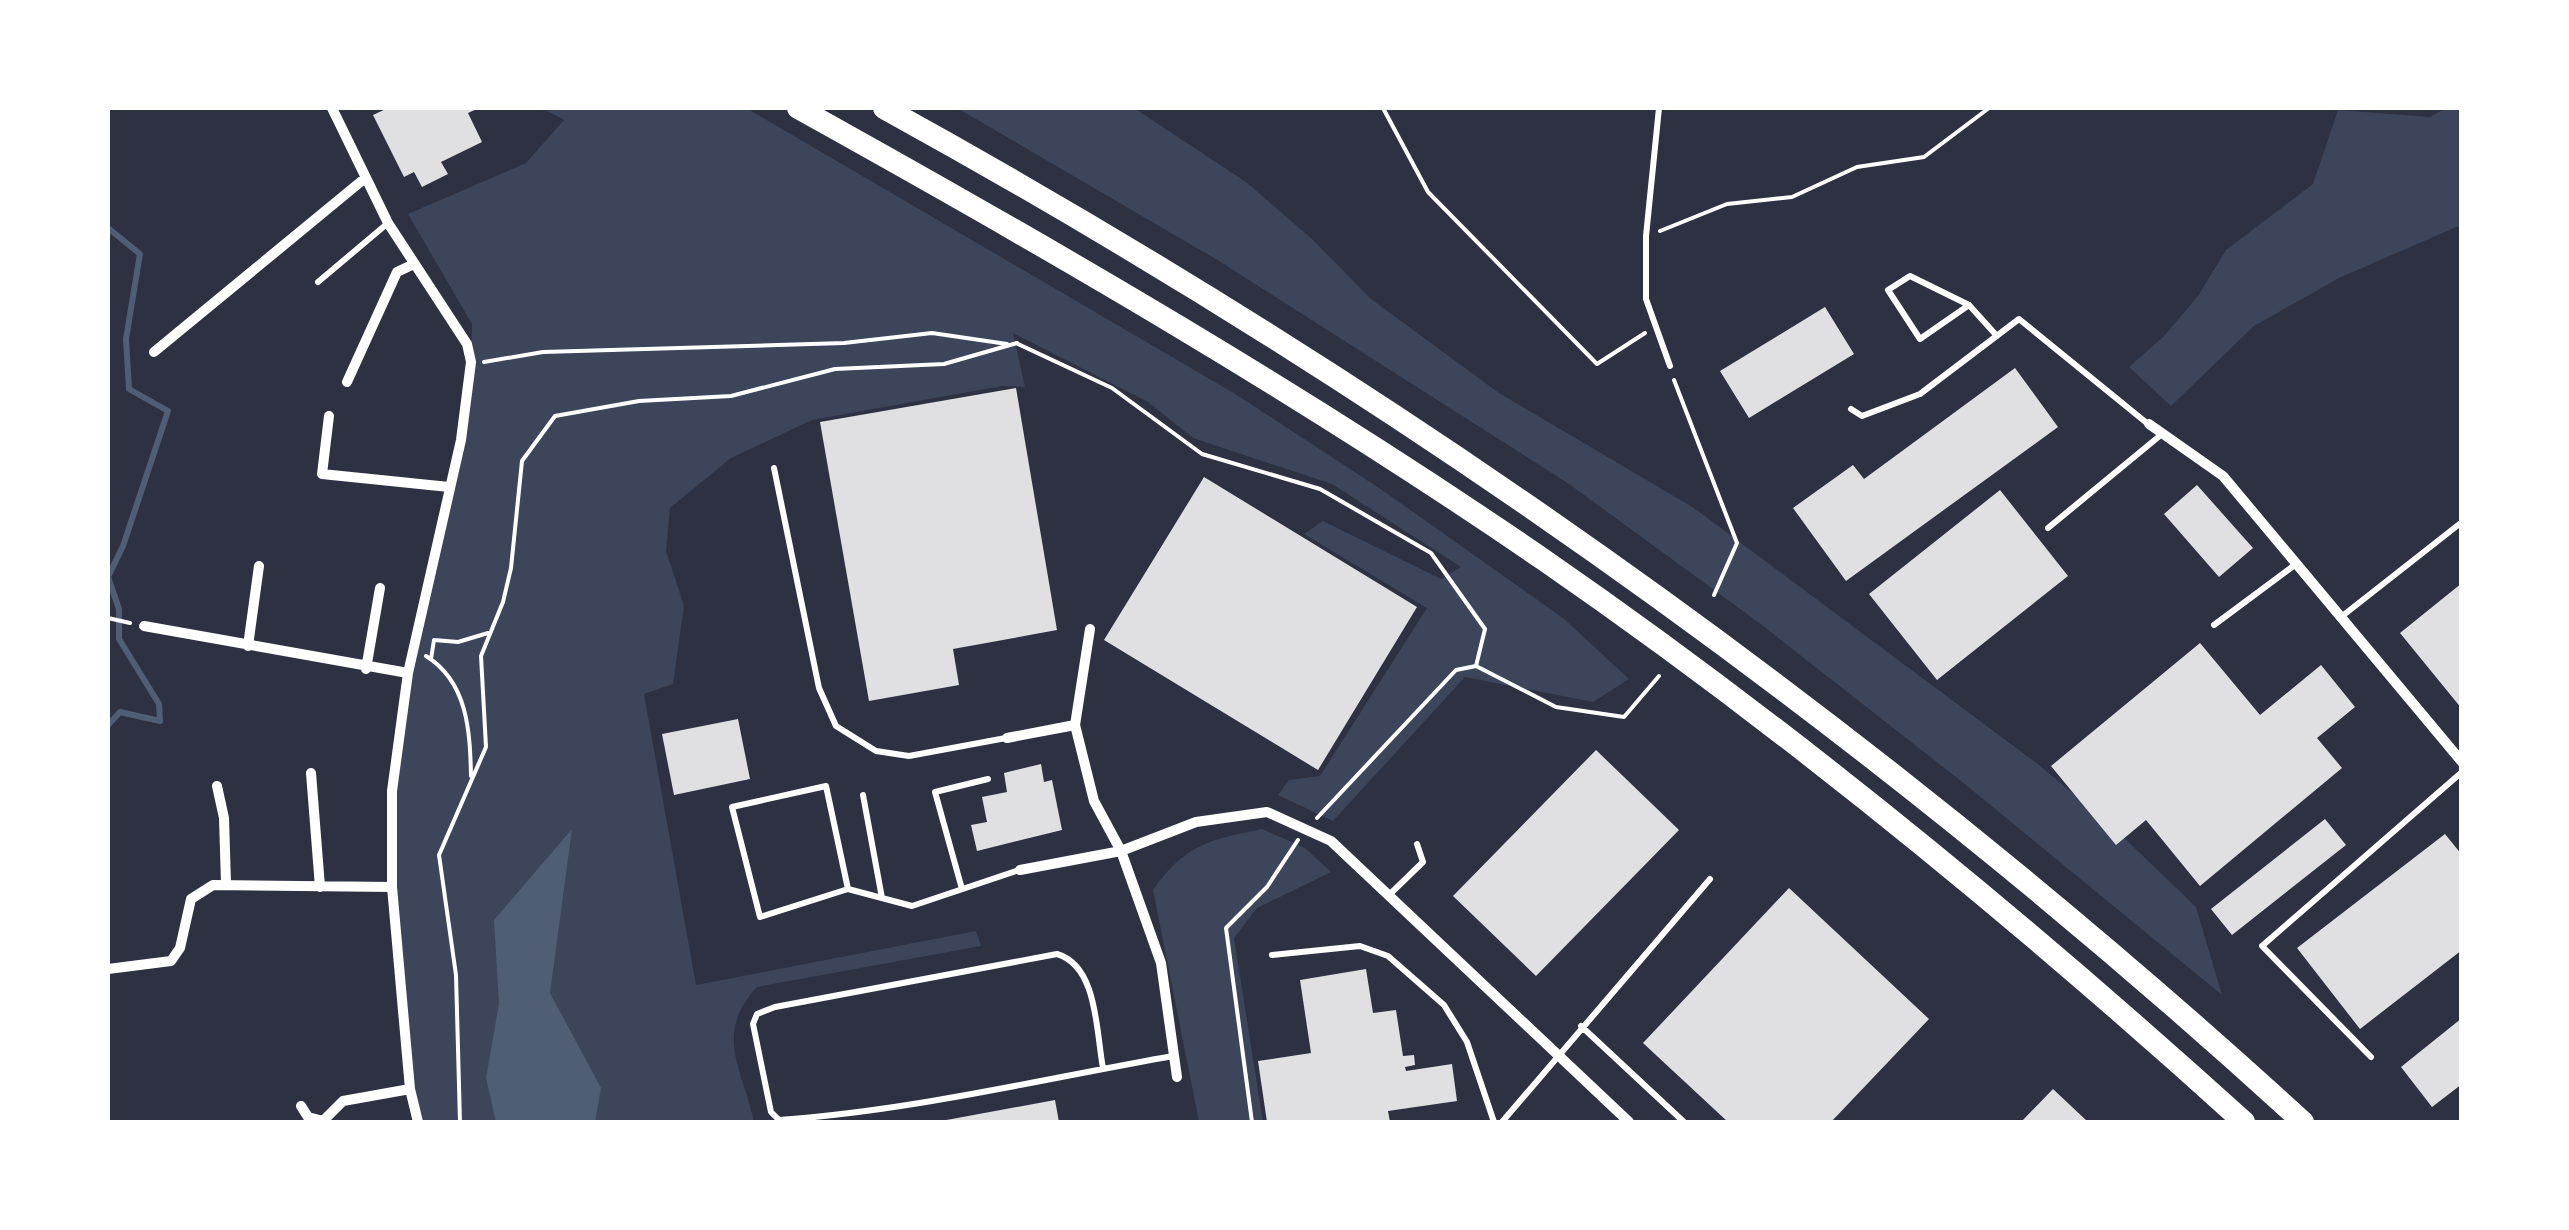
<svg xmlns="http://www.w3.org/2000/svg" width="2569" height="1230" font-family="'Space Grotesk',sans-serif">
<rect width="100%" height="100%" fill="#2d3142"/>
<path fill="#3c4559" d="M542,108h204l491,287 145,95 181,128 66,61 -36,23 -128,-25 -132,144 -55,-26 11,-15 31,-4 107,-168 -123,-74 19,-13 118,58 20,-12 -129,-83 -139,-46 -45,-36 -135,-69 12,54 -23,-1 -190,34 -81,38 -61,50 -4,43 18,55 -11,78 -29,10 52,291 280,-54 5,15 -224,41c-44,48 -14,81 -3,135h-336l-26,-234v-97l16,-118 41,-186 22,-125 1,-38 -64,-110 118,-51 38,-43z
M957,108h177l112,74 66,57 59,60 128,94 195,115 345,257 74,62 83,80 26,88 -256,-210 -208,-163 -189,-138 -350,-223z
M2446,108h15v117l-122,53 -85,48 -83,80 -42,-39 35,-31 34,-40 28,-46 87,-66 25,-74 92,7z
M1262,829l43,19 26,24 -74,36 -23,30 29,184h-64l-46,-232c33,-46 56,-50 109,-61z"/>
<path fill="#4f5d75" d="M572,829l-22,164 51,95 -6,34h-99l-10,-44 13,-74 -5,-84z"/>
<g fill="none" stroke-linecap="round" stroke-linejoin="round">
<path stroke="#4f5d75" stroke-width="6" d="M108,228l32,26 -14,85 3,50 39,22 -45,135 -15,31 11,32v30l40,65 1,17 -40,-9 -12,13"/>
</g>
<path fill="#e0e0e3" d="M388,108h91l-11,5 14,29 -41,20 7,12 -26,13 -8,-15 -10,5 -31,-62z
M1825,307l29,47 -105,64 -29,-47z
M2015,368l43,59 -212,154 -53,-73 60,-43 11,14z
M1016,388l41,242 -104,19 6,36 -90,16 -49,-279z
M1204,477l213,130 -99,163 -214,-130z
M2197,485l56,63 -34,29 -55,-63z
M2000,490l68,86 -131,104 -68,-86z
M2462,583v126l-62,-76z
M2200,643l60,72 61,-50 34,42 -38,31 25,30 -142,118 -54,-66 -30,25 -65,-79z
M738,719l12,60 -76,16 -12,-61z
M1596,750l83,80 -143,146 -83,-80z
M1041,764l3,18 8,-2 10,50 -85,21 -6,-26 16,-3 -5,-25 25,-5 -3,-19z
M2325,819l21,26 -114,90 -21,-26z
M2445,834l17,21v95l-102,79 -63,-81z
M1789,888l140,131 -98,103h-103l-85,-79z
M1366,969l7,44 23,-3 7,46 11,-1 1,10 -10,2 1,4 46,-7 5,37 -69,10 2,11h-123l-9,-61 53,-8 -11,-73z
M2462,1018v66l-30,23 -31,-40z
M2053,1089l35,33h-67z
M1055,1100l4,22h-118v-1z"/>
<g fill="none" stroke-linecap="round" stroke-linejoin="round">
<path stroke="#fff" stroke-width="4" d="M1383,108l45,84 169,172 48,-31
M1660,231l67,-27 65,-7 65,-30 67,-10 65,-49
M1016,343l96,45 90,66 118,35 111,64 54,76 -9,37
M484,362l59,-10 301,-9 88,-10 75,11
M1674,380l63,163 -23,52
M108,618l22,5
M426,656c42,26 44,76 45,120
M431,659l3,-19 24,2 30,-9
M1317,818l139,-148 20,-4 80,41 68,10 35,-41
M460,1122l-4,-147 -17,-120 47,-108 -5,-91 22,-54 8,-34 11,-107 33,-45 84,-15 92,-5 104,-27 109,-5 73,-21
M1252,1122l-26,-194 41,-41 31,-47"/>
<path stroke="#fff" stroke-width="6" d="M1659,108l-13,128v63l24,67
M318,282l70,-59
M1969,305l-49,34 -32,-49 22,-14 59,29 28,31
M1851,409l11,7 58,-22 99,-75 129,105
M774,468l45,220 17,38 40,25 33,5 97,-18
M2048,528l114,-94
M2341,617l121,-95
M2214,625l82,-61
M863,795l19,103
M848,889l-22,-103 -94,21 28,110 88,-28 64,17 107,-36
M962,889l-27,-97 53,-13
M1389,895l34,-33 -6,-18
M1272,955l88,-9 28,10 56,49 23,37 27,80
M1581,1026l103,96
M2371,1057l-109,-111 200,-174
M1103,1068c-7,-36 -5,-102 -46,-114l-282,53 -18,7 -4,10 18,88 8,8c131,-9 264,-41 394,-64
M1502,1122l208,-243"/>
<path stroke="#fff" stroke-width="10" d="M332,108l56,115 79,121 4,18 -10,78 -53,233 -16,118v96l18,202 8,33
M154,352l210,-173
M347,382l50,-110 17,-8
M329,416l-7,58 127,13
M2149,424l74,52 239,286
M144,626l264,47
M1090,629l-15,96 19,76 27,50 40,112 16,114
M248,646l11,-80
M366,669l14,-81
M1007,738l68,-13
M311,773l9,114
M217,786l7,32 2,65
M1020,870l101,-19 75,-29 71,-10 64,29 298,281
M108,969l63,-8 9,-13 11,-49 22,-14 179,2
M301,1106l7,11 15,4 20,-20 67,-12"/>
<path stroke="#fff" stroke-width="22" d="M798,108c254,141 506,287 746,452 246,170 478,361 700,562
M884,108c512,282 988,620 1419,1014"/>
</g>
<rect width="2569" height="1230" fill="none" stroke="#ffffff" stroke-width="220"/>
</svg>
